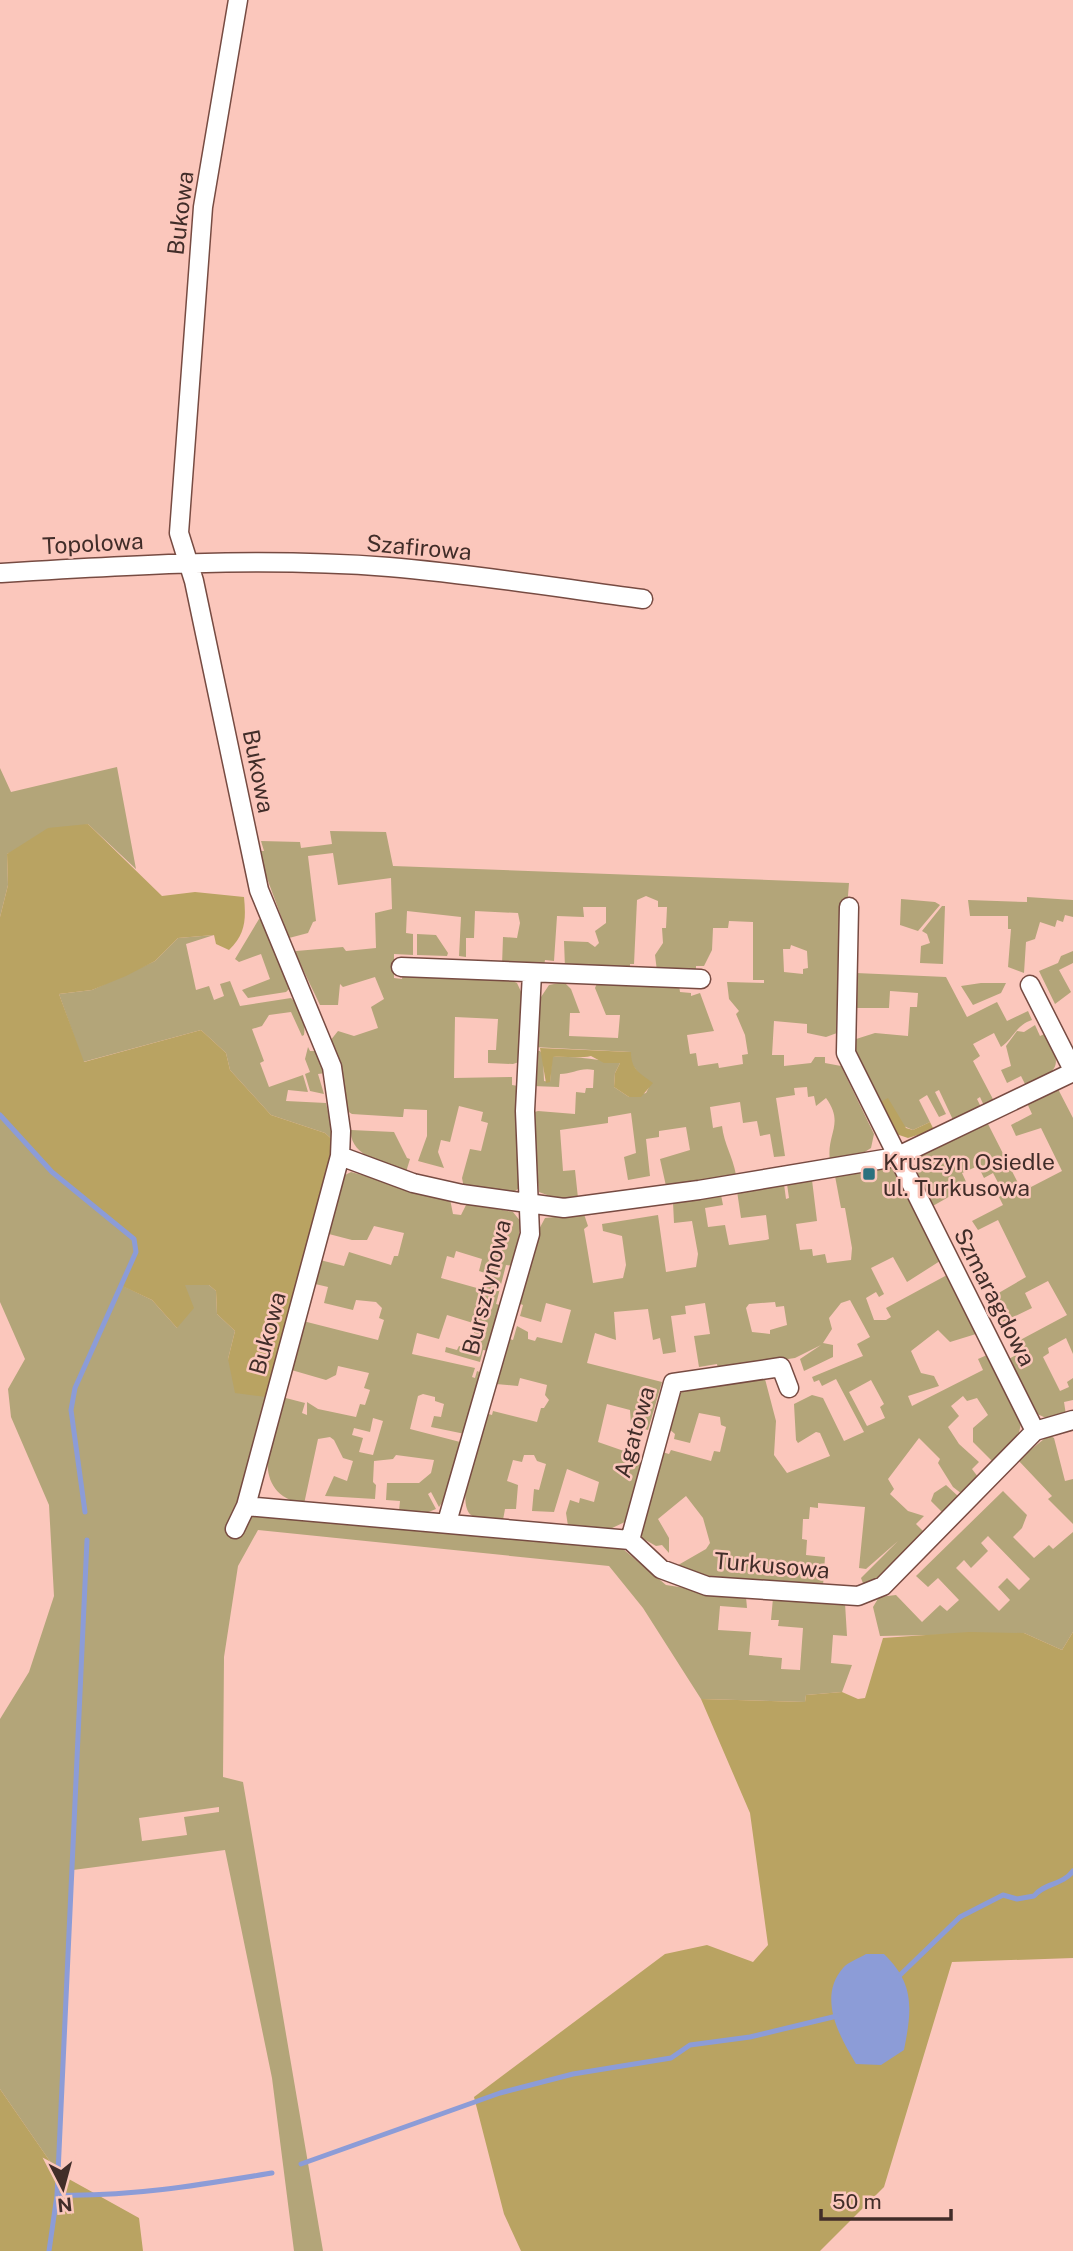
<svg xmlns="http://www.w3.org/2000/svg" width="1073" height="2251" font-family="'Public Sans',sans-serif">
<rect width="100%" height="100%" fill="#fbc7bc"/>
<path fill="#b3a579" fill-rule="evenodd" d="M117,767l19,102 -48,-45 -81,30 1,31 -8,32v-149l11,24z
M330,831l56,1 7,34 456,17 -12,150 -11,4 -19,-4v-9l-33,-3 -2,34h12v11l27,-3 4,-6h10v6l16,3 33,68 -3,14 -11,7 -30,6c-4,-27 15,-37 -4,-63l-10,8 -2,-10 -6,1 -1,-10 -13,1 1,7 -19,3 9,58 -11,1 -4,-23 -10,2 -3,-15 -14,2 -3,-21 -30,5 3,21 9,-2c2,18 11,31 14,49l-70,11 -6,-27 30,-9 -4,-23 -27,4v6l-13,2 4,37 -22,4 -4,-23 12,-4 -5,-40 -23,4v6l-48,7 3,41 12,-1 3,28 -20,1 -19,-7 -8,-79 7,-2 37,3 1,-22 9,1 1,-5h7l1,-18c-14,-3 -21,4 -34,4l-1,13 -27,-1 1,-36 7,1 3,4 1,26 6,1 2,-25c25,-1 44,3 68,6l-5,10 -1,14 15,10 17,-4 3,-6 -18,-24v-11l-98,-5 4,-44 12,-18 15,-3 7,7 9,24h-10l-1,23 49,2 2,-23h-14l-11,-27 3,-7 81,4 1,7 11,1v3l9,-3 14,38 -27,4 3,19 6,-1 2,13 20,-3 1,5 24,-4 -1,-9 6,-1 -3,-19 -9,-21 3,-3 -10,-12 -2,-17 37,1v-3h-11v-58l-24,-1 -1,7h-15l-1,22 -8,16h-8v7l-39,-2 -2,-16 8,-12 -1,-15h4l1,-21h-9v-6l-12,-5 -9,4 -3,64h-4v6l-65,-2 -1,-27 24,1 7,5 4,-4 -4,-12 11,-8v-16h-23l1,10 -27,-1 -3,45 -9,-1 -1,7 -42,-2 1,-28 14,1 3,-15 -2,-10 -43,-2 -1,27h-8v19l-7,-1 2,-39 -54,-6 -1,22 7,1v21l-19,-1v24l8,1 1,-6 103,5 11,5 6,13 -4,66 -6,2 -25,-1v-13h8l2,-31 -43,-2 -1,61 58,-1v8l6,1 1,102 -8,6 -47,-6 -2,-10 8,-29 11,2 7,-28 -7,-2 2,-9 -24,-6 -9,36 -9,-2 -3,12 6,16 -26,-7 9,-25v-26l-23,-1 -1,8h-3l-48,-3 -5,-3 -7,-41 -10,-29 8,-10 16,5 24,-8 -7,-21 13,-8 -9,-22 -32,10 -3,-3 -2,21h-18l-25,-52 1,-2 47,-4 3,4 30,-3 -1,-35 17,-4 -1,-31 -53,7 -5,-32 -25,3 8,65 -3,1 -5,11 -19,5 -32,-87h7l-3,-10 39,1 1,6 31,-4zM791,945l16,6 1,17 -5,1v5l-19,-2 -1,-23h7z
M1027,897l46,3v17l-8,-2 -2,7 -6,-2 -2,7 -15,-5 -5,17 -9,3 -2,31 -16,-6 3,-38h-3v-13h-38l-2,-16 59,2z
M901,899l34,3 5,3 -22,26 -18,-6z
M942,906h3l-2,58 -23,-1 1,-17 9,-3 -3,-9 -5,-3z
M259,919l4,1 28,67 -5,5 -38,6 -6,-8 28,-11 -9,-25 -22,8 -4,-3z
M417,934l19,1 12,18 -1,3 -30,-1z
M214,935l-28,9 10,46 13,-4 5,14 10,-4 -4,-12 10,-3 10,25 51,-8c10,9 15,23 13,37l-2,1 -11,-24 -22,3 -7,11 -10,3 12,32 -4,2 9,24 34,-12 5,17 -20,-2 -2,11 40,2 9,39 -10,-9 -54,-18 -41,-45 -4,-17 -25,-23 -118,32 -24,-68 33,-4 63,-29 23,-23z
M1073,951v12l-14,7 12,22 -16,12 -16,-33 19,-8 3,-7z
M856,973l90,4 21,40 30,-15 10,19 21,-10 4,9c-16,5 -19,19 -31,27l-7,-14 -21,11 7,12 -7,5 22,42 -10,5 -5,-11 -3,2 5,10 -28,13 -15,-32 -4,2 11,22 -7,3 -12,-22 -8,5 11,22 -17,8 -12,-5 -13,-26 -11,5 -21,-41 -3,-23 22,-7 33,3 2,-29h7l1,-14 -28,-2 -1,17h-35z
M981,983h25l-5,10 -28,12 -12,-19z
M1035,1025l5,11 7,-3c15,36 13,36 -21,53l-5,-10 -14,7 -6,-13 10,-4 -5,-20 11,-15 7,1z
M308,1047l2,4h7l9,22 -8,1 6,20 -14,-3 -5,-17 5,-2 -5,-13z
M1058,1089l15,29v236l-7,-16 -18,10 1,5 -6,4 17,34 9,-4 -2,-5 6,-4v22l-9,2 2,13 -20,3 -11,-5 -28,-53 9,-5 -5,-10 56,-30 -19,-34 -23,12 7,15 -29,14 -13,-24 36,-21 -28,-57 -20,10 -6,-9 31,-16 -4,-8 5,-3 -11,-21 -9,5 -6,-12 -16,7 6,13 -37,21 -18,-39 8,-14 67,-30 32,63 9,-4 2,4 31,-16 -21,-43 -25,8 -5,-11 21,-11 -5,-11z
M0,1115l12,16 122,108 2,13 -15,33 31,15 25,28 7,-43h25l7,6 1,23 18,17 -7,28 39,38 -33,117 301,24 88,11 43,36 80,12 1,11 -27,-2 -2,24 33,2 -2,23 33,3 -1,11 19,1 3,-42 -25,-2 1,-6h-8l2,-22 72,5 2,33 -14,-1 -2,28 21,2 -10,27 -36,3 -1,7 -104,-3 -58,-91 -34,-42 -351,-36 -20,36 -14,91 -1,120 20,5 80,469h-29l-22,-173 -47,-228 -152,20 -15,303 -58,-84v-370l29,-47 25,-76 -5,-91 -38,-88 -3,-28 17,-30 -25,-57zM219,1807v5l-35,5 3,18 -45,6 -3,-23z
M351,1130l43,2 13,26 3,1 -4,13c-21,-8 -57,-16 -55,-42z
M887,1165l6,3 47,93 -33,21 -14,-25 -22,11 13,26 -5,3 -3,-5 -10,6 8,22h12l5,-3 -5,-9 61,-33 29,59 -26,8 -12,-12 -27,21 10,22 13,3 5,10 -31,10 4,10 71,-36 -5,-11 9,-4 34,68 -3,15 -24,25 -21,-21v-14l15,-13 -11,-17 -10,3 -4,-5 -12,10 8,10 -11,11 11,17 20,18 -7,7 6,8 -16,17 -9,-7 -15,-24 2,-4 -21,-21 -31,41 6,10 -4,5 18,17 16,5 -8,8 8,8 -45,47 -15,7 -3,-8 37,-37 -32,28 -7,-1 6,-61 -47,-4v5l-8,-1 -1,12h-6l-1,20 5,1 -1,15 19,2 -2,29 -114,-7 -36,-11 33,-19 4,-6 -7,-25 -17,-22 -28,23 11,19v15l-7,-8 -6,1 -14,-8 -3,-12 23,-74 7,2 2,-4 40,11 3,-10 6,1 6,-25 -5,-2 -1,-8 -21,-4 -9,30 -16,-4 1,-5 -6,-5 13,-39 83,-11 11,42 -2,34 13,18 43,-17 -10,-23 -4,-1 -18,11 -2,-3 -2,-36 18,-9 11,3 21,43 20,-9 -28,-53 -14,7 -3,-6 -5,2 -2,-5 51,-21 -6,-12 13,-7 -20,-37 -9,3 -12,15 3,11 -9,14 10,2v12l-29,14 -4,-12 21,-14 -26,13 -77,11 -1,-5 -18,3 -5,-31 16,-2 -5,-31 -20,3 1,8 -15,2 5,36 -13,2 -3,-16 -7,2 -5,-31 -34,3 2,28 -21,-7 -8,30 75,19 -14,48 -17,-5 -1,-15 -23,-6 -9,38 49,17 -20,62 -17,8 -42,-3 -2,-13 4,-13 9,3 1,-5 14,4 5,-20 -32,-13 -13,43 -22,-1 2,-22 5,1 7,-26 -9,-3 -3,-6h-10l-2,7 -9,-2 -6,21 11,4 -2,24h-11l-2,11c-9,-1 -25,1 -32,-5 -17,-14 9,-82 14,-102l7,2 1,-4 44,11 4,-14h3l5,-8 -4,-5 2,-10 -27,-7 -2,8 -22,-2 10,-46 7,2 4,-14 11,6v7l7,2 2,-4 25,6 9,-33 -25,-7 -5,19 -21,-6 3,-11 -5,-2 18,-68 9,-17 39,-4 4,12 -4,3 9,54 30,-5 3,-13 -4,-29 -19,-5 -1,-7 56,-9 8,57 30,-5 2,-13 -6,-33 -18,2 -1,-21 48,-7 2,10 -18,3 3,19 17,-2 4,20 37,-5 3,-1 -3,-24 -25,3 -4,-27 47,-7 2,15 3,-1 -2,-14 25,-4 5,41 -21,3 4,26 12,-1 1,7 12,-2 2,9 24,-3 1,-12 -7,-40h-4l-6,-32zM775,1302l1,5 8,-1 3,19 -17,5v4l-18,-2 -6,-24 3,-4zM871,1380l13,24 -4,3 5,11 -18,8 -18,-34z
M351,1172l99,27 3,15 8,1 6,-12 46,9 8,10 -7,44 -8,-1 -10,39 7,2 -14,45 -6,-1 -3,12 -35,-10 1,-5 11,3 2,-4 8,2 9,-20 -3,-5 -26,-8 -8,24 -22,-6 -5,21 63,14 -3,9 3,1 2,-7 7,3 -19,60 -34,-7 3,-11 7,1 3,-13 -9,-3v-4l-12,-3 -5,2 -8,33 54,14 -11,43 -14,21 -8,-15 -3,2 8,15 -10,4 -27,-2 1,-10 -14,-1 1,-17h32l12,-10 3,-13 -38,-5 -3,4 -19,2 -1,21 3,3 -1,14 -50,-3 9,-20 13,5 6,-20 -10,-3 -9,-18 -4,-3 -12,2 -14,65c-58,-11 -32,-71 -22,-107l23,6 -3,10 5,2v-13l11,7 38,8 4,-13 5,1 5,-15 -6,-2 5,-15 -31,-7 -2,9 -10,5 -38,-11 15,-48 75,19 6,-20 -5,-2 3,-10 -6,-6 -20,-2 -3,10 -29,-7 4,-16 -17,-4 9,-23 24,6 5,-14 42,13 3,-9h4l6,-23 -30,-7 -7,14h-15l-27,-7 16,-56zM456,1251l26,8 -3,12 9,3 -4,16 -43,-12 6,-22 7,2zM373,1418l10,3 -10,34 -14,-3 4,-14 -11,-3 2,-7 16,4z
M1049,1435l5,3 11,43 8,-2v45l-25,-25 4,-3 -34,-36z
M946,1485l13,12 -17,15 -11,-11 3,-8z
M1003,1491l24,24 -5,13 -9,9 21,21 15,-13 4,4 20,-17v100l-11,18 -38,-17 -144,3 -7,-29 6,-10 17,-2 26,27 18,-17 7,6 12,-11 -21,-22 -10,9 -12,-11zM988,1536l42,43 -11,11 -12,-12 -9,9 12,13 -11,11 -43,-43 8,-8 7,8 17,-17 -7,-8z"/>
<path fill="#b9a362" d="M88,824l74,72 33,-4 49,5c2,21 2,37 -15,53l-13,-6 -2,-9 -36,3 -23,23 -29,15 -34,14 -33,4 25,68 117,-32 25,23 4,17 41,45 54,18 10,9 -68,255 -32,-4 -7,-34 7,-28 -18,-17 -1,-23 -7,-6h-24l9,23 -17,20 -25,-28 -32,-15 16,-32 -2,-14 -82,-67 -52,-57v-198l8,-32 -1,-31 41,-26z
M540,1048l91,4c0,18 9,21 22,31l-12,14h-12l-15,-10 1,-14 5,-10h-16l-13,-7c-13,3 -25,0 -38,1l-3,25 -4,1z
M888,1098l18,30 7,2 17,-8 4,8 -26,8 -15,-5 -16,-29z
M969,1632l55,1 38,17 11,-18v326l-121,4 -68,225 -64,64h-299l-17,-37 -30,-117 191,-143 42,-9 46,17 15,-17 -18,-132 -49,-114 104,3 1,-7 36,-3 16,7 7,-1 18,-60z
M0,2089l58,84 81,45 4,33h-143z"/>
<path fill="#8c9cd7" d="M866,1954h18c31,30 28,55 20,96l-23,15 -25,-1c-16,-27 -39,-66 -13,-96 5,-6 17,-10 23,-14z"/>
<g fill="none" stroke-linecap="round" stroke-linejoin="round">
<path stroke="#8c9cd7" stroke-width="5" d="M0,1115l52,57 82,67 2,13 -61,136 -4,22 14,102
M898,1977l62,-60 43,-22 14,4 17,-3c10,-13 29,-11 39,-25
M301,2164l199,-71 73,-19 98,-16 19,-13 60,-8 87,-21
M57,2195c73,2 143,-10 215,-22
M49,2251l8,-56 30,-655"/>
<defs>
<path id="street" d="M0,573c130,-8 259,-16 389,-6 85,7 170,21 254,32
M849,907l-3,146 189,378
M401,967l300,12
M1030,985l43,85
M340,1156l73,27 49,11 102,14 135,-18 197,-33 177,-85
M246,1506l384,34 31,29 46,17 151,10 25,-10 152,-155 38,-11
M447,1522l83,-288 -5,-123 7,-138
M235,1529l11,-23 94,-350 1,-25 -9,-64 -73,-177 -65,-309 -15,-48 24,-326 35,-207
M630,1540l43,-157 108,-16 8,21"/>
</defs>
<use href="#street" stroke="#774b42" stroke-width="21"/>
<use href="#street" stroke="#fff" stroke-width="18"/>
</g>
<rect fill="#2b717e" stroke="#fbc7bc" stroke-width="2.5" x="862" y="1167" width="14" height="14" rx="3.5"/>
<g text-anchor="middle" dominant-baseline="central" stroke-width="5" stroke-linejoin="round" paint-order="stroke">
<g font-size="23" fill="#412d29" stroke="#fbc7bc">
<text transform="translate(180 213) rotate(-83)">Bukowa</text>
<text transform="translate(93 543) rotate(-3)">Topolowa</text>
<text transform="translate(419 547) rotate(5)">Szafirowa</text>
<text transform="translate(259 771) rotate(79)">Bukowa</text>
<text transform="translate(486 1287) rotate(-76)">Bursztynowa</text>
<text transform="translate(995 1297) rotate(63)">Szmaragdowa</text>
<text transform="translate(267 1333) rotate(-75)">Bukowa</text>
<text transform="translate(634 1432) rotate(-74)">Agatowa</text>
<text transform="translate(772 1565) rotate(5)">Turkusowa</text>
</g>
<g font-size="23" fill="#412d29" stroke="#fbc7bc" text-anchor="start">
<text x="883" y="1161">Kruszyn Osiedle<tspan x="883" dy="26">ul. Turkusowa</tspan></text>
</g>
</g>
<g transform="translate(63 2188) rotate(174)" stroke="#fbc7bc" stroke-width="5" paint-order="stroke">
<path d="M0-5L12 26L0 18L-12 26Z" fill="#412d29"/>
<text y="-10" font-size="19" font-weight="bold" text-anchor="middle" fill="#412d29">N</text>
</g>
<path d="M821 2209v10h130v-10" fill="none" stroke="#412d29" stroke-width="3.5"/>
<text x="832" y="2209" font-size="21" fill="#412d29" stroke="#fbc7bc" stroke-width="5" paint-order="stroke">50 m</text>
</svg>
